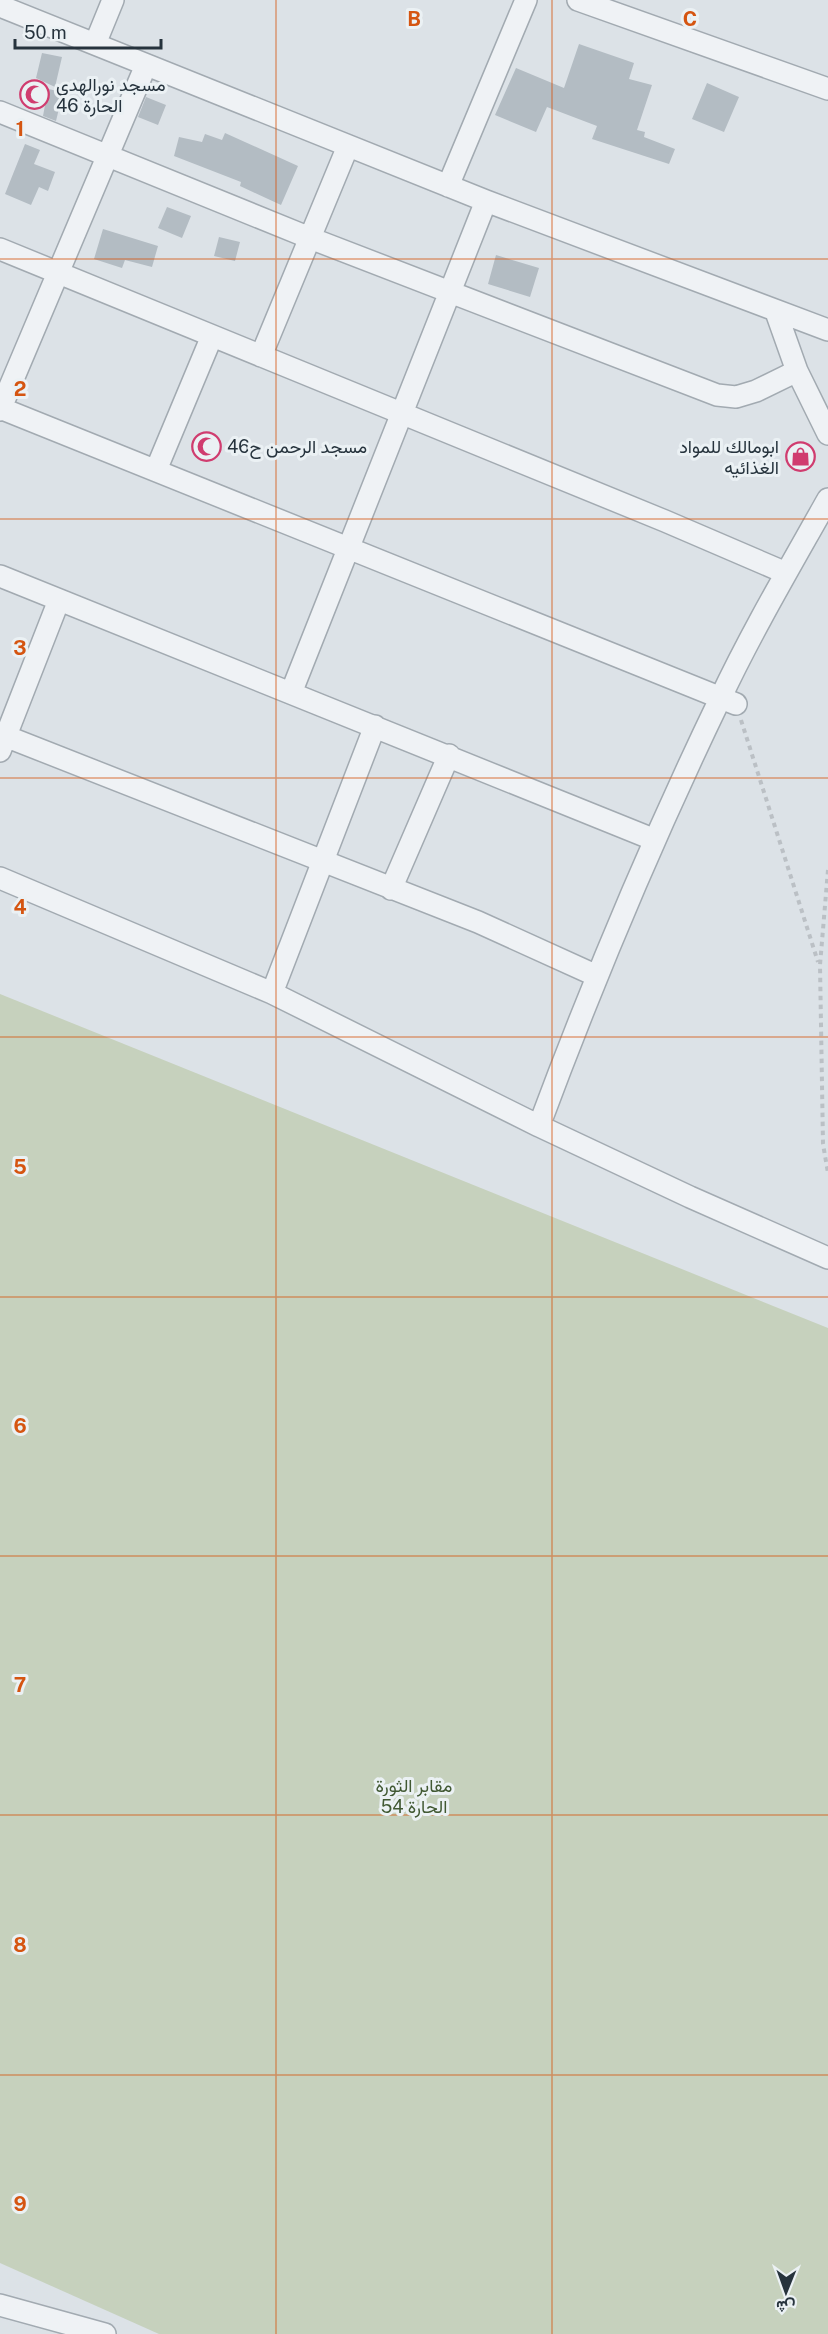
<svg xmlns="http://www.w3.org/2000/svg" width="828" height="2334" font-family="'Public Sans',Vazirmatn,sans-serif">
<rect width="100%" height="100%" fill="#dce2e7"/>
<path fill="#c6d1bd" d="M0,994l828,334v1006h-669l-159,-71z"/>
<path fill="#b3bcc3" d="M579,44l55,19 -5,16 23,6 -15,45 8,2 -1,5 31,12 -6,15 -77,-25 5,-13 -50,-19 -11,25 -41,-17 21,-47 48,20z
M42,53l20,4 -7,30 -19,-9z
M707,83l32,14 -15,35 -32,-13z
M48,89l15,3 -7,29 -13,-5z
M146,97l20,8 -8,20 -20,-8z
M225,133l73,33 -17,39 -41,-19 1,-4 -67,-26 5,-19 23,5 3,-8 17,6z
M25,144l15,6 -6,14 21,8 -7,19 -9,-4 -8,18 -26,-11z
M167,207l24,9 -9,22 -24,-10z
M103,229l55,17 -6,21 -27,-7 -3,8 -28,-9z
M219,237l21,5 -5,19 -21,-5z
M496,255l43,13 -9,29 -42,-13z"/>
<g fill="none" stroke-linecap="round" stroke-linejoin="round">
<defs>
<path id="street" d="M578,0l250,89
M0,6l486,195 342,129
M95,44l18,-44
M0,112l310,126 407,157 19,2 20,-6 41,-20
M448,186l78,-186
M0,249l665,272 121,52
M776,312l21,59 31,63
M261,356l87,-210
M0,408l736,296
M0,410l146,-345
M156,470l56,-134
M0,576l655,264
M291,693l195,-492
M0,734l478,188 119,54
M0,751l59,-151
M0,878l272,115 267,133 151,71 138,61
M391,889l58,-134
M272,993l103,-267
M539,1126c54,-145 114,-288 181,-427 32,-68 71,-134 108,-200
M0,2305l105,29"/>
</defs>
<use href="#street" stroke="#a2aab1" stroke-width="24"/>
<path stroke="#bbc0c5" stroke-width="4" stroke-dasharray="4.5 4.5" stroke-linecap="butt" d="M741,720l77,242
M828,870l-8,95 3,179 5,29"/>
<use href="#street" stroke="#eff2f5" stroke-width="21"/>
</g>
<path fill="none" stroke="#d55511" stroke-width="1.5" stroke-opacity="0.55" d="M276,0v2334M552,0v2334M0,259h828M0,519h828M0,778h828M0,1037h828M0,1297h828M0,1556h828M0,1815h828M0,2075h828"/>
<defs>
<symbol id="mosque-ring" viewBox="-11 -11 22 22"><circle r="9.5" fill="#ebf1f4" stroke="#d03c6f" stroke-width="1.5"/><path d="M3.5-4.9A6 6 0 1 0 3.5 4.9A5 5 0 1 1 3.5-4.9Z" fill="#d03c6f"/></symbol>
<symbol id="shop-ring" viewBox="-11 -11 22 22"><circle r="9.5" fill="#ebf1f4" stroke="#d03c6f" stroke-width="1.5"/><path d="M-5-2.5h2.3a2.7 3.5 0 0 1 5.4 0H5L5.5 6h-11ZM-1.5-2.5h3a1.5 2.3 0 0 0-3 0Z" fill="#d03c6f"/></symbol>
</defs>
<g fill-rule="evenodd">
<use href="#mosque-ring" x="18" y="78" width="33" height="33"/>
<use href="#mosque-ring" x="190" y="430" width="33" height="33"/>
<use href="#shop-ring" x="784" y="440" width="33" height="33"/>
</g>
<g text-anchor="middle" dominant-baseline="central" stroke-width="6" stroke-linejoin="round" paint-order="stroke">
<g font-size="18" fill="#26333d" stroke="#ebf1f4" text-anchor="start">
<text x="56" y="84">مسجد نورالهدى<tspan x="56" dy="21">الحارة 46</tspan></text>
<text x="227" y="446">مسجد الرحمن ح46</text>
<text x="779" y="446" text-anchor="end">ابومالك للمواد<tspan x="779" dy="21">الغذائيه</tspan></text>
</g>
<g font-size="18" fill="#415933" stroke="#ebf1f4">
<text x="414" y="1785">مقابر الثورة<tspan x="414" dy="21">الحارة 54</tspan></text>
</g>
</g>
<g font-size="20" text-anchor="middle" font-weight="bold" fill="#d55511" stroke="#ebf1f4" stroke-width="6" stroke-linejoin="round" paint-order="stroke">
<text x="414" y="26">B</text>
<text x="690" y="26">C</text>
<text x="20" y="136">1</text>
<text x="20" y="396">2</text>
<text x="20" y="655">3</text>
<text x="20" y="914">4</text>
<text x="20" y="1174">5</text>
<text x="20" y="1433">6</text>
<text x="20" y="1692">7</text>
<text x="20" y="1952">8</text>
<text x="20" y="2211">9</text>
</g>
<g transform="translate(786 2292) rotate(181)" stroke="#ebf1f4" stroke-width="4.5" paint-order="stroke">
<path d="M0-4.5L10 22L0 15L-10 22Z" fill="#26333d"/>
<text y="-9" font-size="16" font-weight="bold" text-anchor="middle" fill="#26333d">ش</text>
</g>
<path d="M15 39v9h146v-9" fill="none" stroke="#26333d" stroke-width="3"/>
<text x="24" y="39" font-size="18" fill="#26333d" stroke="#ebf1f4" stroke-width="4.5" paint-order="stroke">50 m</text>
</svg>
